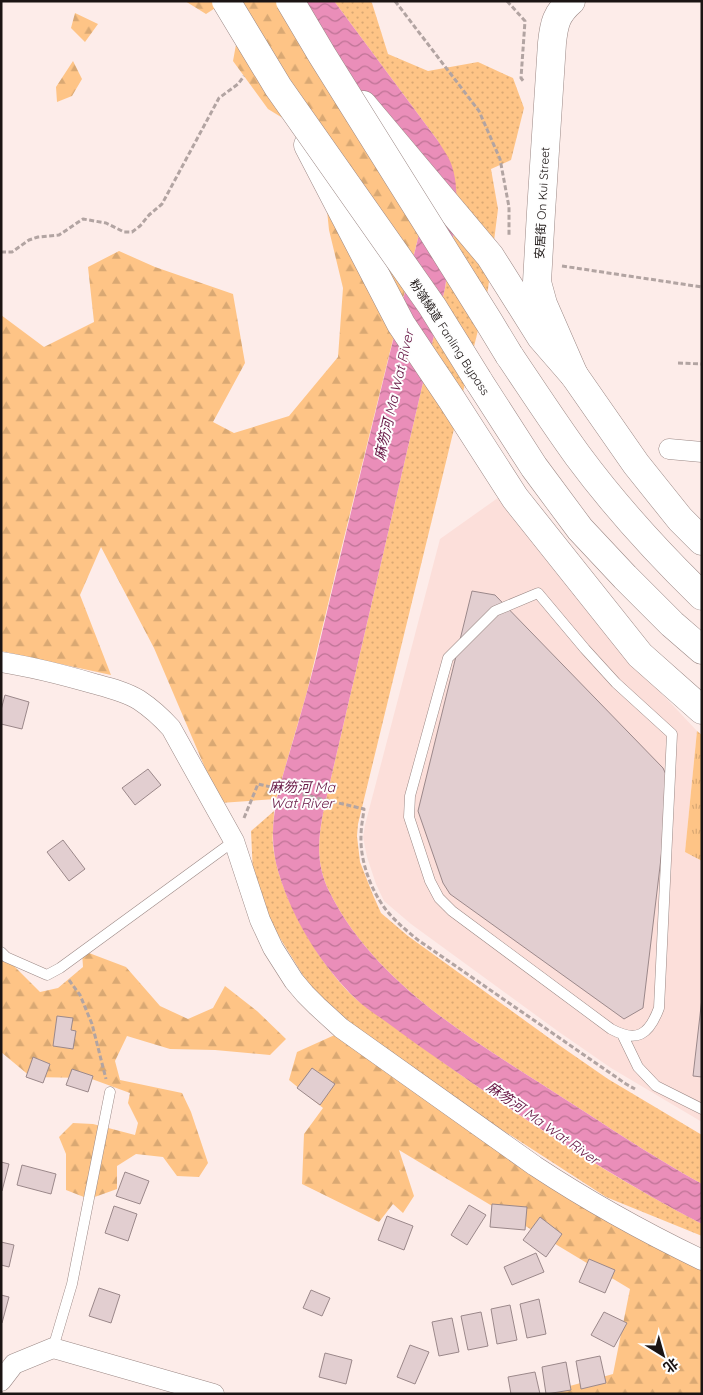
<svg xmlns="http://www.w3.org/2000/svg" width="703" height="1395" font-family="Quicksand,'Noto Sans SC',sans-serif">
<defs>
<pattern id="grass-dots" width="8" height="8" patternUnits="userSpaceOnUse" patternTransform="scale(1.25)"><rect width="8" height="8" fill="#fec486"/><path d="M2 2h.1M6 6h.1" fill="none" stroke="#d9a873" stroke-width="1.8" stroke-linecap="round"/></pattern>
<pattern id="forest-firs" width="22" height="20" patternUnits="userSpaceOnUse" patternTransform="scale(1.25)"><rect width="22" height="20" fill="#fec486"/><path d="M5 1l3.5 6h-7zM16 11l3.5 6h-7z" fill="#d9a873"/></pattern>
<pattern id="park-tufts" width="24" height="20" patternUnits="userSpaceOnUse" patternTransform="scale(1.25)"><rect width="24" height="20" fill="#fec486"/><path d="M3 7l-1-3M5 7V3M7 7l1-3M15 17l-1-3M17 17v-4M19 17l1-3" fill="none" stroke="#d9a873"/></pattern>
<pattern id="water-waves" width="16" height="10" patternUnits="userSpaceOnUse" patternTransform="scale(1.25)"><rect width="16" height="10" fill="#ea8eb9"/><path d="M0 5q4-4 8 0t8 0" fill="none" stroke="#bd7395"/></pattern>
</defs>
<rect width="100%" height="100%" fill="#fdece9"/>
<path fill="#fcdfda" d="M502,495l31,46 55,71 43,49 66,70 -12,121 17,9v261l-91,-54 -52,-36 -148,-108 -27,-23 -8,-17 -9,-27 -4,-20 2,-12 75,-286z"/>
<path fill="url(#grass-dots)" d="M334,1h36l2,2 16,51 40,17 50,-9 35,16 11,30 -13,52 -20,9 7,40 -10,80 -130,535 -1,12 3,26 13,33 8,18 27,23 148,107 52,36 94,56v49c-49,-27 -95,-58 -142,-88 -84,-54 -184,-111 -230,-203 -15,-29 -12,-55 -6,-85l121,-520 7,-41 3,-25 -17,-81z
M274,811c0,11 -2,23 -1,34 5,50 47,121 83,154 8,7 17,12 25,18 17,13 34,25 52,38 86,62 175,120 269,169v12l-96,-39 -204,-132 -85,-67 -63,-102 -3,-65z"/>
<path fill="url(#forest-firs)" d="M185,1h41l-20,13z
M244,1h32l68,93 77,132 -81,328 -33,138 -31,107 -56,4 -66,-155 -53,-101 -21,48 31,80 -110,-24v-336l43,32 50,-25 -6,-55 31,-16 36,16 78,27 12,69 -32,59 21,11 55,-17 49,-59 5,-69 -14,-58 -9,-89 -52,-32 -35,-48z
M75,13l23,11 -13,18 -14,-14z
M73,61l9,18 -10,17 -15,6 -1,-15z
M82,952l7,1 37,14 34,39 28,13 25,-11 12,-22 32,25 29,28 -16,16 -55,-5 -45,-1 -43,-13 -12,25 5,19 62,13 9,19 17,51 -9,14 -22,-1 -14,-19 -27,-3 -19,12v23l-28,10 -23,-9v-36l-7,-17 14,-14 20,1 42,11 3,-12 -10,-20 2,-10 -41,-15 -58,-1 -30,-25v-99l39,39 18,-4 25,-21z
M348,1029l256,178 98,43v144h-161l72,-20 17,-85 -231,-139 15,46 -11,17 -10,-9 -14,18 -77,-38 2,-50 19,-26 -34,-28 8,-28z"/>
<path fill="url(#park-tufts)" d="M697,731l5,4v126l-17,-9z"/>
<path fill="url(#water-waves)" d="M287,1h47l104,140c4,7 9,13 12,20 15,35 0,90 -5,127l-121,520c-6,30 -9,56 6,85 46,92 146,149 230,203 47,30 93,61 142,88v40c-90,-47 -174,-102 -257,-160 -20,-14 -40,-28 -60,-43 -10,-7 -21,-14 -29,-22 -35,-34 -63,-79 -77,-125 -15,-47 1,-88 14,-133 8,-28 16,-55 23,-83 34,-144 70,-288 105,-432z"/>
<path fill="#e2ced0" stroke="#9b888a" d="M472,591l23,4 168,173 7,15 -27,225 -19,11 -174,-125 -7,-11 -25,-72z
M5,695l24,7 -7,27 -21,-5v-14z
M148,769l13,16 -26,20 -13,-17z
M63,840l22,29 -16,12 -22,-29z
M702,998v79l-9,-1z
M57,1016l16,2 -2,12 5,1 -3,18 -20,-3z
M33,1057l17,7 -7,19 -17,-6z
M312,1068l23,16 -15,21 -23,-17z
M72,1069l21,7 -5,16 -22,-7z
M1,1162l8,2 -7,27h-1z
M22,1165l34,9 -5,20 -34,-9z
M125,1172l24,9 -9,23 -24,-8z
M492,1204l35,3 -2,23 -35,-3z
M469,1205l17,10 -19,30 -16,-10z
M114,1206l23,8 -9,27 -23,-8z
M387,1216l26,10 -9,24 -26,-10z
M540,1217l22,17 -16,23 -23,-17z
M1,1242l13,3 -5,22 -8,-2z
M536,1253l8,19 -32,13 -8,-18z
M589,1259l26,11 -10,23 -26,-11z
M99,1288l21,7 -9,28 -22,-7z
M311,1290l19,8 -8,18 -19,-8z
M1,1295l8,2 -7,26h-1z
M539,1299l7,35 -19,4 -7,-34z
M510,1305l7,35 -20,4 -6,-35z
M481,1312l7,34 -20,4 -7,-34z
M604,1312l23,11 -13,24 -23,-12z
M452,1318l7,34 -20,4 -7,-34z
M410,1345l19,7 -14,32 -18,-7z
M325,1353l27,7 -6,24 -27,-7z
M600,1356l6,27 -25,6 -5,-28z
M566,1362l5,28 -25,4 -4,-27z
M535,1372l5,22h-29l-3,-17z"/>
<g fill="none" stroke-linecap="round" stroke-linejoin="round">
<defs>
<path id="lane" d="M538,593l47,56 31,34 56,51 -13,274c-10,27 -22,35 -48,21l-159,-118 -13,-13 -9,-17 -21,-64 1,-21 38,-138 47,-47z
M1,952l5,5 41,18 13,-7 174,-127
M623,1036l15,31 18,19 46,23
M53,1348l19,-64 38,-192"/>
<path id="street" d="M669,449l33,3
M1,662c32,5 63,13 94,22 15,4 31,8 44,16 12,8 22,17 32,28l63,113 26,79 13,28 21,33 11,13 12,12 24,22 194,138c53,35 109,66 167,94
M1,1381l13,-17 39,-16 161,46"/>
<path id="secondary" d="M571,1c-15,13 -17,23 -19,42l-11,169 -4,70 6,22 31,71 62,89 44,55 22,22"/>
<path id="highway" d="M363,105l127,151 51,81 33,38
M308,145l93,179 51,76 63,98 125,157 62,55
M509,355c23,34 45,68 69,101 37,50 79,96 124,140
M478,380l56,87 46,62 45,48 47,47 30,26"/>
</defs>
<use href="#lane" stroke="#9b8885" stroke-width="11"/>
<use href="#street" stroke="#9b8885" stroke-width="21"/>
<use href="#secondary" stroke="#9b8885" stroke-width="29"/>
<use href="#highway" stroke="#9b8885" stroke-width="29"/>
<path stroke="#b2a4a2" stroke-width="3" stroke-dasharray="5 2.5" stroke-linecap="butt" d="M395,1l84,110 21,48 9,48v30
M507,1l18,20 -4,57 3,4
M1,252h11l17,-12 9,-3 21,-2 24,-16 23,4 18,9h8l8,-6 9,-11 13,-11 57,-106 19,-14 6,-8
M562,266l140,21
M678,363l24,1
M244,818l14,-34 106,25c-1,9 -3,18 -3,27 -1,25 10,55 26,75 9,11 20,20 31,29l208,144 9,5
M69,980l11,15 12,29 14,55"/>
<use href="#lane" stroke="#fff" stroke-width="10"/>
<use href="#street" stroke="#fff" stroke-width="20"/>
<use href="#secondary" stroke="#fff" stroke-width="28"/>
<use href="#highway" stroke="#fff" stroke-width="28"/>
<defs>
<path id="highway-bridge" d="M226,1l52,86 154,219 46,74
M290,1l32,54 167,267 20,33"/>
</defs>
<use href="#highway-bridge" stroke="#9b8885" stroke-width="29" stroke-linecap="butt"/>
<use href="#highway-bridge" stroke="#fff" stroke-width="28"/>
</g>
<g text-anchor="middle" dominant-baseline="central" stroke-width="4" stroke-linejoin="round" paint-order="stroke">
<g font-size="12" fill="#1b1413" stroke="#fefefe">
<text transform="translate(542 203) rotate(-87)">安居街 On Kui Street</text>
<text transform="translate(450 337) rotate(57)">粉嶺繞道 Fanling Bypass</text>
</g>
<g font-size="14" font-style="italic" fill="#671644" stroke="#fefefe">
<text transform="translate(394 395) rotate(-77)">麻笏河 Ma Wat River</text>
<text x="302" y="787">麻笏河 Ma<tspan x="302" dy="16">Wat River</tspan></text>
<text transform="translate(543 1123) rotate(35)">麻笏河 Ma Wat River</text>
</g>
</g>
<rect width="703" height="1395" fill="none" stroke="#1b1413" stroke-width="5"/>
<g transform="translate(663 1355) rotate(143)" stroke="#fefefe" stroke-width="4" paint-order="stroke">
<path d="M0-4L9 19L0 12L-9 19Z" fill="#1b1413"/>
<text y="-8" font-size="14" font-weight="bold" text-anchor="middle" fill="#1b1413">北</text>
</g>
</svg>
